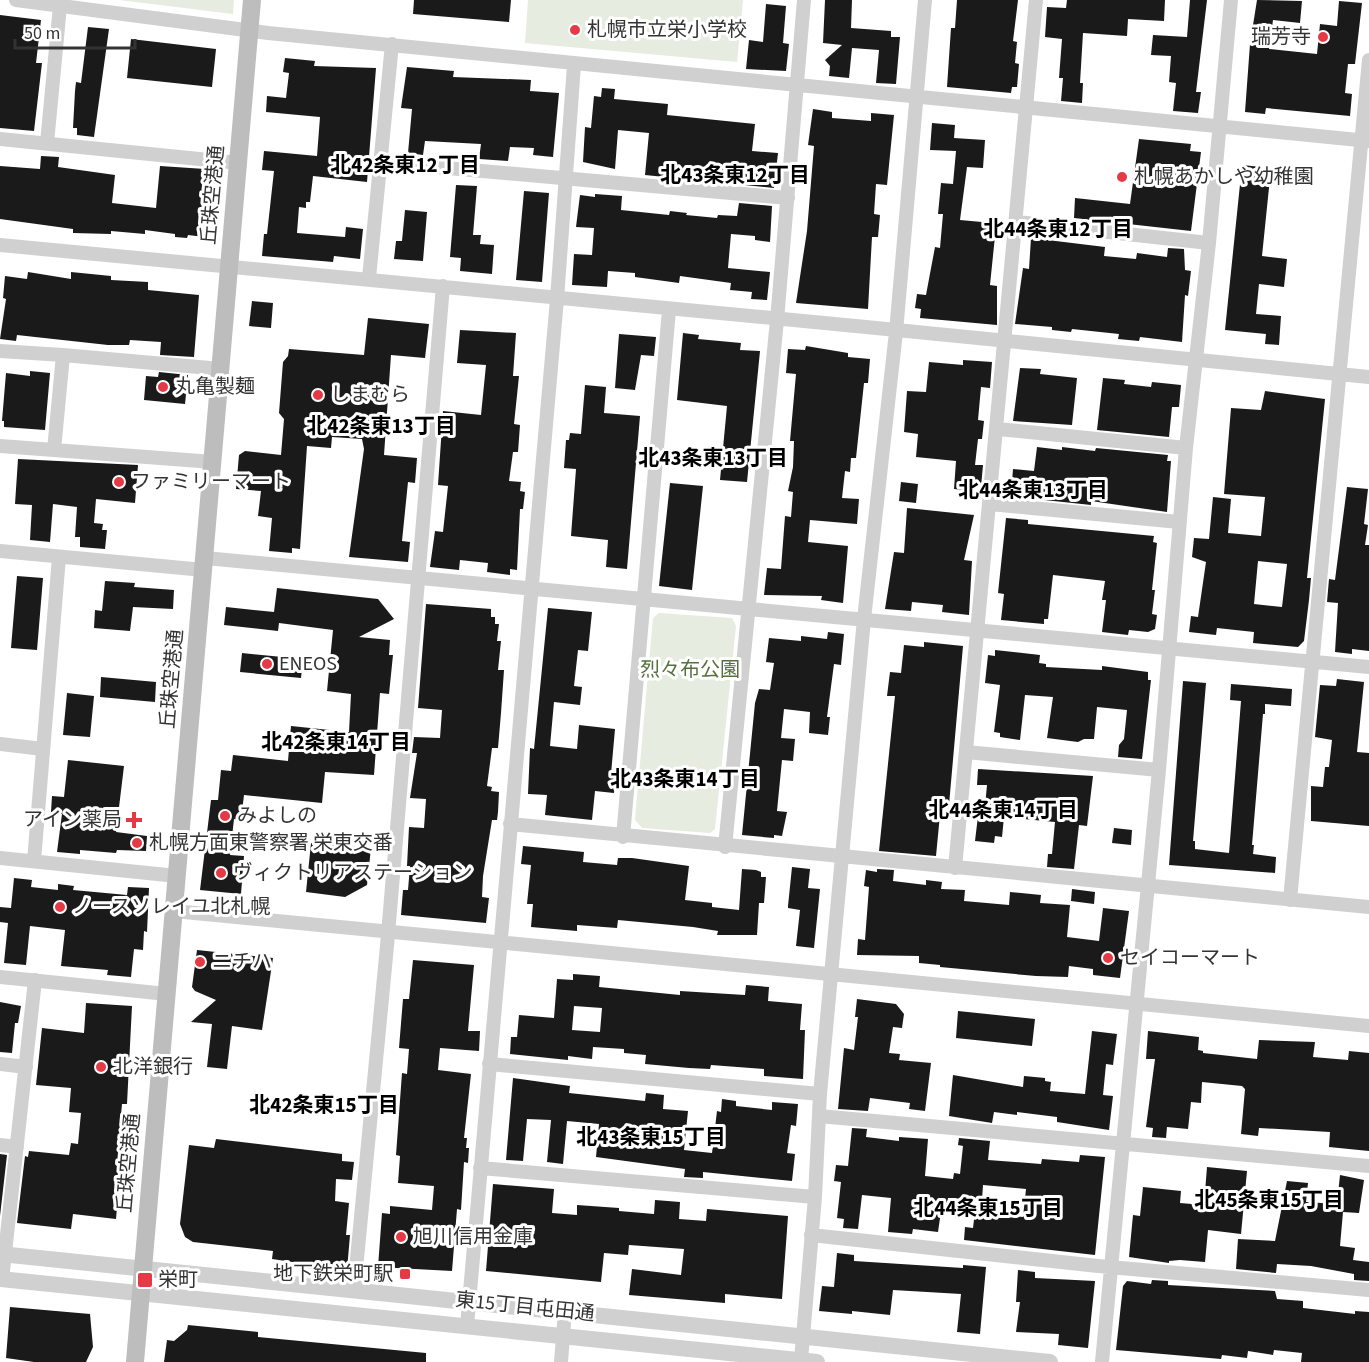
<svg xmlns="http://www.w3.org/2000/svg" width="1369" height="1362" font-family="'Source Sans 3','Noto Sans JP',sans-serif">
<rect width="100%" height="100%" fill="#fff"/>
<path fill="#e6ecdf" d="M119,0h115l-1,14z
M528,0h215l-6,62 -212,-19z
M659,613l73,5 4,8 -21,203 -5,4 -68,-5 -7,-8 18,-202z"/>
<path fill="#1a1a1a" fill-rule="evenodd" d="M414,0h97l-2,22 -96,-8z
M825,0h27l-1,28 40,3v6h9l-4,47 -20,-1 3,-33 -27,-2 -3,30 -20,-2 1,-10 -5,-6 17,-15 -19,-2z
M957,0h61l-5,41 4,1 -2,21 4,1 -2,23h-5l-1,6 -64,-6 4,-59h4z
M1067,0h98l-1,21 -36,-2 -1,17 -44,-3 -3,50h3l-1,20 -21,-2 2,-23h-4l3,-39 -17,-2 2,-30 19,1z
M1190,0h17l-11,92h5l-3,21 -25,-2 3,-28 -7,-1 2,-26 -20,-1 2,-20 34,2z
M1257,0l45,1 -2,22 -27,-3 -4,29 48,5 3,-30 17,2 2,-25 23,2 -7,61h-7l-3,29 7,1 -2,22 -84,-8 -1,6 -20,-2 5,-68z
M766,4l20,2 -3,37 6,1 -3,27 -40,-2 3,-29 14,2z
M0,15l41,5 -5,43h6l-8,68 -34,-3z
M88,27l21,2 -15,108 -17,-2v-7h-4l2,-37 1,-9 5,1z
M131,39l85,10 -4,38 -85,-9z
M285,58l30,3 -1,5 62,2 -9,114 -54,-6 -3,26h-4v6l-7,-1 -2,26 48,4 1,-10 17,2 -3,30 -26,-3 -1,6 -71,-6 2,-22h3l7,-63 -12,-1 2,-19 53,5 3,-39 -54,-5 1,-16 19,2 3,-25 -6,-1z
M407,67l47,4 -1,6 78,3 -1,11 29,2 -6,64 -20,-2 1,-7 -24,-1 -2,14 -29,-2 2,-15 -56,-3 -2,14 -15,-2 4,-44 -11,-1z
M602,88l13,1 -1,10 54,5 -1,11 88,9 -3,27 26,2 -4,35 -129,-13 4,-42 -31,-3 -3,39 -32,-7 2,-35 6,1 3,-32 7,1z
M813,109l19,3v6l39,3v-8l23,2 -7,70 -11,-1 -2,30 6,1 -2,22h-6l-4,72 -72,-6 11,-72 7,-85 -6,-1z
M932,123l23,2 -1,13 31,2 -2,28 -16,-1 -7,53 44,4 -2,13 -7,-1 -5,49 7,1v39l-77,-7 1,-9 -6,-1 2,-14 9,1 9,-48 5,1 3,-34h-5l3,-31 12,1 3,-33 -26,-1z
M1139,139l52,5 -1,7 11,1 -10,79 -117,-13 1,-20 55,6z
M41,156l18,1 -1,10 57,8 -3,28 44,5 4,-42 45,3 -4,44 6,1 -3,23 -16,-2 -1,3 -12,-1v-3l-30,-4v4l-34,-3v3l-38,-1v-4l-73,-10v-53l40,3z
M1242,165l29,3 -9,88 25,3 -3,28 -25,-3 -3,30 25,2 -2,29 -14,-1 1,-10 -41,-4z
M456,185l21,1 -4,49h8l-1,9 14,1 -2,29 -32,-3 1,-13 -11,-1z
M524,191l25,2 -7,89 -26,-2z
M595,194l27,2 -1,14 48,5 1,-4 17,2 -1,2 31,3 1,-3 19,1 2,-13 33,3 -2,36 -15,-2v-4l-24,-2 -3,34 42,4 -3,28 -16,-1 1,-7 -22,-2 1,-7 -51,-7 -1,7 -44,-6v-4l-27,-2 -1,16 -35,-2 2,-31 18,1 2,-27 -18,-1 4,-32 15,2z
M405,210l22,2 -4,49 -29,-2 2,-18h6z
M1031,238l74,9 -1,9 32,3 1,-6 30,4 1,-9 16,1 1,21 6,1 -3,25 -3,-1 -3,47 -42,-5 -1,4 -21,-2 1,-5 -47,-5 -1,3 -19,-2v-3l-37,-3 8,-56 6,1z
M28,272l43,7v-7l40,4v4l37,2v8l51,5 -5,62 -34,-2 1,-13 -31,-2 -1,5h-21l-91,-10 -1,6 -16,-2 6,-40 -3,-1 2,-22 22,3z
M252,301l21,2 -2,25 -22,-2z
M368,318l61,6 -4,34 -34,-3 -7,100 33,3 -2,25 -7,-1 -6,59 8,1 -2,20 -59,-5 15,-108 -2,-10 -30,-2 -1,11 -24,-2 -7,103 -8,-1v5l-23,-2 3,-33 -14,-2 3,-25 -25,-2 3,-34 6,-4 36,4 3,-36 -5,-6 4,-51 5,-6 1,-7 75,6z
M460,330l56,3 -3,43h6l-5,48 6,1 -2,27h-5l-4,29 12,1 -1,9 5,1 -2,17h-3l-3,61 -7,-1v6l-23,-3 1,-9 -28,-3 -1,10 -29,-3 5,-36 8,1 5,-46 -10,-1 5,-74 38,4 5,-50 -29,-2z
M683,333l16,2 -1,4 43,4 -1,7 20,1 -13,131 -27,-2 7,-74 -50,-6z
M619,334l37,3 -2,19 -13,-1 -6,35 -20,-2z
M806,346l42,7v4l22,2 -2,24h-4l-8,75h-5l-1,14 -5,-1 -3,27 17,1 -2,25 -47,-4 -2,22 40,4 -5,57 -22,-3 1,-4 -58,-1 3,-27 14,1 4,-53 6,1 2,-25 -5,-1 5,-24 1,-26h-4l6,-67 -10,-1 2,-24 17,1z
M963,360l29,2 -2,26 -9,-1 -3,33 6,1 -2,18h-4l-3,26h8l-2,22 -8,-1v5l-19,-2 2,-28 -40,-4 2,-23 -14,-2 3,-41 19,1 3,-30 34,3z
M1020,368l21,1 -1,5 37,4 -5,47 -59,-4z
M30,371l20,2 -5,57 -41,-3v-6h-2l4,-48 24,3z
M159,372l29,3 -3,29 -41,-4 2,-24 12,1z
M1103,378l22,2 -1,4 27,3 1,-5 29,3 -2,22h-7l-3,30 -72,-7z
M585,385l21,2 -2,26 36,3 -13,153 -21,-2 2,-27 -37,-4 5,-67 -12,-1 2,-28h3l1,-7 11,1z
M1265,391l60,8 -18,179h4l-2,22 -5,41 -6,6 -45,-4 1,-11 -37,-4 -1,7 -27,-3 2,-16 7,1 8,-55 -14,-5 2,-19 15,1 4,-42 18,2 -3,34 33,3 4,-39 -41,-3 7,-86 30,2zM1258,561l29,3 -5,43 -28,-3z
M1037,447l25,3v-3l33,4 1,-3 72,7 -1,6h4l-4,51 -76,-11v4l-56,-6v-2l-24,-3 2,-25 21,2z
M18,459l120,6 -3,38 -39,-4 -2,24 9,1 -1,6h5l-2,19 -25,-2v-10h-5l2,-30 -24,-3 -3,38 -20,-2 2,-35 -17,-1z
M901,482l17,2 -2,19 -17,-2z
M670,483l33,3 -11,104 -33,-4z
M1347,487l21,2 -4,35 4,1 -3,20h4v106l-17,-2v5l-17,-2 3,-49 -11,-1 2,-23 6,1z
M907,508l67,7 -10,45 8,1 -3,54 -27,-3 1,-7 -31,-3 -1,9 -26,-2 9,-57 10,1z
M1006,518l22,2v4l126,12 -1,6 4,1 -5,47h3l-3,24 5,1 -2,14 -7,3 -19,-2 -1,5 -26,-3 4,-32h-4l3,-19 -52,-6 -5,44h-4v5l-43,-4 3,-26 -6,-1z
M17,576l26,2 -6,72 -26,-2z
M105,581l30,2 -1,4 40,3 -1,19 -40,-2 -3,24 -36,-3 1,-18 7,1z
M277,588l101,11 16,20 -35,18 31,3 -1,15h4l-4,39 -9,-1 -6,82 -49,-3 -3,31 -78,-8 -3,25 -7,-1 -4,36 14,1 -3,38 -41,-4 11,-90h7l3,-30 10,1 2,-16 55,6 3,-35 58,6 2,-38 -24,-3 6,-61 -54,-7 -1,8 -54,-6 2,-18 48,5z
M426,604l65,5v8h4v7h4l-2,17h4l-3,29h6l-3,43 -3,35h-6l-5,38 5,1 -1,4 8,1 -1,20 -1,8h-5l-9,56 -1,21 7,1 -3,25 -85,-8 2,-25h5l2,-24h-3l2,-39 15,1 2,-29 -16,-1 7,-45h-5l2,-16 26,1 2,-28 -24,-2z
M548,608l44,4 -4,39 -10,-1 -4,36 8,1 -2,18 -26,-3 -4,44 27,3 2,-24 36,4 -4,45 4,1 -1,18 -19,-2 -3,29 -47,-5 2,-20 -19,-1 2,-46 4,1z
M828,632l16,2 -3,31 -7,-1 -7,53h3l-2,18 -19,-2 1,-21 -26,-3 -3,29 14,1 -2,22 -11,-1 -5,51 10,1 -5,24 -8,-1v3l-32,-3 13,-132 4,-14 11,1 4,-27 -8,-1 3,-24 32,3v-5l26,3z
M924,642l39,4 -14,159 -8,-1 -5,52 -57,-5 16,-155h-8l3,-24 11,1 3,-28 20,2z
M995,650l45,5 -1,8 7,1v3l56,3v-4l46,6v8h3l-9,79 -24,-2 1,-12 5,-6 3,-29 -30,-3 -3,32h-10l-6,3 -31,-4 6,-41 -28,-2 -5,45 -20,-3v-4l-6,-1 6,-47 -15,-2 3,-28 7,1z
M242,653l61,6 -2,19 -61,-6z
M101,677l55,5 -1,20 -55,-5z
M1337,679l27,3 -7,70 12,1v73l-58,-5v-35l12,1 2,-20h4l3,-27 -17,-3 5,-52 16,1z
M1183,681l23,2 -13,158h2v8l34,4 12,-152 -11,-1 1,-16 61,5 -1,17 -26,-2v10h-2l-11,131h2l-1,9 23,3 -1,16 -106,-8z
M67,693l27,3 -4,41 -27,-2z
M68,760l56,6 -8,66 31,4 -1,15 -29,-1 -1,3 -36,-3v4l-23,-2 5,-38 -11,-2 1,-16 12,1z
M978,769l115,7 -6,50 -8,-1 -5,44 -27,-2 1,-13h4l3,-32 -51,-5 -2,20 -7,-1 -1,7 -19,-2 3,-25 6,1 3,-32h-10z
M1114,828l18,2 -1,15 -19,-2z
M311,843l60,5 -4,37 -22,12 -39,-5z
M523,846l61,6 -1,10 34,3 1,-7h14l57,8 -4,34 27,3v4l27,3 3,-41 14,1 5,2v5h5l-2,26h-5l-2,32h-40l1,-4 -25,-4 -75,-7 -1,8 -40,-3v6l-46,-4 2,-23h-6l4,-39 -10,-1z
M792,867l18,2 -2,19 12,1 -6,59 -18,-2 4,-36 -12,-2v-2z
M877,869l17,1 -1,11 33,4v-5l16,2 -1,7 24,1 -1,11 45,4 1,-13 31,3 -1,8 30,2 -3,32 32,4 4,-33 26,3 -9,67 -27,-3v-6l-24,-3 -1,11 -32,-1 -96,-9v-2l-21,-2v-7l-62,-1 1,-16 7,1 4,-53 -5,-1 2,-16 11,2z
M14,878l18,2 -1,7 27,3v-6l16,2 -1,4 54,5 1,-8 21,1 -2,44 -3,-1 -1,19 -9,-1 -3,28 -24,-2 1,-5 -47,-4 4,-36 -35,-4 -4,39 -22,-2 4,-40 -8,-1v-15l11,1z
M1072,889l23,3 -1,12 -23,-3z
M197,950l76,8 -11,72 -30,-4 -5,43 -20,-2 5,-43 -21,-2 25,-22 -21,-9 -3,-4z
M413,960l61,5 -6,66h12l-1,20 -39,-3 -2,22 33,4 -7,64h3l-1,10h3l-1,15 -4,-1 -3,48 -4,-1 -5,62 -74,-4 4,-54 8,1v-8l42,4 2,-24 -36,-3 2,-27 -4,-1 6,-82 5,1 2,-25 -10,-1 4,-49h6z
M573,974l27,2 -1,11 81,8v-4l65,4 1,-10 23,2 -1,14 34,3 -2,26h5l-2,49 -39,-3v-7l-53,-4 -1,4 -21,-1 -44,-4 1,-9 -22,-2v-4l-31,-2 -1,12 -24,-3v4l-58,-6 1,-17h6l2,-22 35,3 3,-39 16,1zM574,1006l28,2 -2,24 -28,-2z
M857,999l39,5 8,10 -2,14 -9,-1 -4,26 11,1 -1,6 32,3 -6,48 -16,-2 1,-6 -40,-5 -2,13 -30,-2 6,-61 10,2 4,-33h-3z
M0,1002l21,4 -3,17h-3l-3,30 -12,-1z
M86,1003l46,3 -5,98h-5l-4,44 4,1 -6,70 -43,-5 -2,15 -54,-6 8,-67 3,1 1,-6 40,4 2,-12 7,1 3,-31 -12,-1 2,-24 -35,-3 6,-57 42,5z
M958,1011l77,8 -3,27 -76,-8z
M1092,1031l25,3 -4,31 -7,-1 -3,31 10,1 -4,34 -52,-8v-5l-40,-5v3l-23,-3 -2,11 -43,-7 4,-41 70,12 1,-11 21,2v3l6,1 -1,9 35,3z
M1148,1031l51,6 -1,13 5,1v2l54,6 2,-19 56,2 -2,15 35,3 1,-9 20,2v98l-40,-4 1,-15 -71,-4 -1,8 -17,-2 4,-45 -3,-3 -40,-4 -1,21 -10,-1 -3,27 -21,-2 -1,11 -14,-1 1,-9 -7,-1 9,-68h-9z
M513,1078l57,8 -1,7 76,8 1,-8 18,2 -1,14 25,2 -4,39 28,3 5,-42 4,1 1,-13 14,2v5l36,4v-8l26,2 -2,22 -5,-1 -4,28 8,1 -3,27 -89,-9v6l-19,-1 1,-8 -89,-12 3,-33 -32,-3 -4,43 -16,-2 4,-42 -24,-1 -4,42 -17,-1z
M852,1128l15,1 -1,8 33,4v-4l29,2 -3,37 28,3 1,-6 6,1 3,-28 -5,-1 1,-7 31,3 -2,19 53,4 1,-5 37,3 1,-7 25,2 -10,98 -131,-15 1,-13 8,1 2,-17 48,6 3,-28 -43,-4 -1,15 -34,-2 -1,6h-5l-4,28 -25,-3 -1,5 -24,-2 3,-34 -29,-3 -4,34 -15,-1 1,-9 -7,-1 4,-36 -7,-1 2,-16 12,1z
M216,1139l126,15v7l12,1 -2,18 -16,-1 -1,22 14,2 -3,32h4l-3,35 -75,-11 1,-8 -80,-9 -8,-5 -5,-13 9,-79 25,3z
M0,1154l7,1 -7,61z
M1207,1167l40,4 -6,63 -33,-4 -3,32 -25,-2 -11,1v2l-40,-6 4,-42 7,1 3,-29 38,4 -1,12 24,2z
M1340,1175l24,5 -5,33 -16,-1 -3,34 15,2 -2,12 16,2v19l-15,-1v-6l-43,-8 -34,-2 -1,9 -40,-4 2,-30 37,2 12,-60 21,2 -2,19 31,2z
M493,1184l61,5 -2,24 25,2v-10l42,3v3l35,3 1,-14 25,2 -1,17 27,2 1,-12 81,7 -6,83 -57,-5v9l-96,-8 3,-26 49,6 3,-26 -55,-4 -1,10 -24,-2 -3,29 -115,-11z
M837,1253l17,2v6l109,7v-3l23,2 -6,67 -23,-2 4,-38 -68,-4 -3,25 -38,-4v3l-33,-3 3,-25 12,1z
M1018,1270l17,2v6l60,3 -7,67 -30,-3 1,-11 -43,-2 4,-30h-4z
M1152,1280l16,1v4l107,6 2,8 26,2v7l52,6v-3l14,1v50h-68l1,-9 -28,-3 -1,5 -25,-4 -1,7 -25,-3 -1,4 -105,-9 7,-64 4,-5 24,3z
M10,1307l80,7 3,33 -7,15h-52l-28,-4z
M188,1325l70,7v5l168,16v9h-262l3,-22 7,1 13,-11z"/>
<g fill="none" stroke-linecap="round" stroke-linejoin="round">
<path stroke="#d0d0d0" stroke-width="14" d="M16,0l252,33 1101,108
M0,139l239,24
M47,143l13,-137
M381,162l407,36
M1017,222l192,21
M0,245c456,43 913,85 1369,132
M369,278l23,-234
M0,351l63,4 -9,95 -54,-4
M63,355l158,14
M998,429l188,19
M54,450l159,12
M990,504l189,18
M0,551l204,19
M205,558l1164,109
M0,744l43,5
M966,752l193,18
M510,824l859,83
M623,837l46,-527
M725,847l52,-527 27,-320
M0,858l177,18
M34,861l25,-304
M955,868l81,-868
M1290,900l79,-840
M174,911l1195,115
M0,977l167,17
M0,1064l26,3
M489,1064l331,30
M819,1116l550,50
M0,1145l17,2
M480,1168l335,29
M811,1235l287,31 271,24
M2,1280l33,-300
M354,1290l33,-344 56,-660
M467,1326l90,-1027 17,-234
M801,1360l14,-163 5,-103 44,-475 32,-287 29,-332
M561,1362l4,-51
M1102,1362l57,-592 27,-322 23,-205 22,-243"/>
<path stroke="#d0d0d0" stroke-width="16" d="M0,1254l1050,108
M0,1279l817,83"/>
<path stroke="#bdbdbd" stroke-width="18" d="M135,1362l117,-1362"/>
</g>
<g fill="#e63946" stroke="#fff" stroke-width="2">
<circle cx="575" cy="30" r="6"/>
<circle cx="1323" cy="37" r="6"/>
<circle cx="1122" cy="177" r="6"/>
<circle cx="163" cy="387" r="6"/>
<circle cx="318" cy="395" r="6"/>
<circle cx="119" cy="482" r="6"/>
<circle cx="267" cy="664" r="6"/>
<circle cx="225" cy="816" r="6"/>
<path d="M131 811h6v6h6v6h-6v6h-6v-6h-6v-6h6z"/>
<circle cx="137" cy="843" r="6"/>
<circle cx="221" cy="873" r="6"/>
<circle cx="60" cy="907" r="6"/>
<circle cx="1108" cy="958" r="6"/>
<circle cx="200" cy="962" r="6"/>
<circle cx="101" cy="1067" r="6"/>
<circle cx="401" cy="1237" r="6"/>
<rect x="399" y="1268" width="12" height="12" rx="3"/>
<rect x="137" y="1272" width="16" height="16" rx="3"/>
</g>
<g text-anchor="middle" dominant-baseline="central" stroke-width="6" stroke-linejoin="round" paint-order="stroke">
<g font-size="20" fill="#333" stroke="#fff" text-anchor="start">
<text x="587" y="30">札幌市立栄小学校</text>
<text x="1311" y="37" text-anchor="end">瑞芳寺</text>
<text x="1134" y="177">札幌あかしや幼稚園</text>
<text x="175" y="387">丸亀製麺</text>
<text x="330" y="395">しまむら</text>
<text x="131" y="482">ファミリーマート</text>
<text x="279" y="664">ENEOS</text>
<text x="237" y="816">みよしの</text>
<text x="122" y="820" text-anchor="end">アイン薬局</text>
<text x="149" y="843">札幌方面東警察署 栄東交番</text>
<text x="233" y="873">ヴィクトリアステーション</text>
<text x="72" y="907">ノースソレイユ北札幌</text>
<text x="1120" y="958">セイコーマート</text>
<text x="212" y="962">ニチハ</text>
<text x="113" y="1067">北洋銀行</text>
<text x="413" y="1237">旭川信用金庫</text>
<text x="393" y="1274" text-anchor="end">地下鉄栄町駅</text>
<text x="158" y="1280">栄町</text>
</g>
<g font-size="20" fill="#333" stroke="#fff">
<text transform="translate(213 195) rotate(-85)">丘珠空港通</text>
<text transform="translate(172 679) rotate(-85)">丘珠空港通</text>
<text transform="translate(129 1163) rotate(-85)">丘珠空港通</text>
<text transform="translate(525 1307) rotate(6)">東15丁目屯田通</text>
</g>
<g font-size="20" fill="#56703f" stroke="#fff">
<text x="690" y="670">烈々布公園</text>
</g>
<g font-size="21" font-weight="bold" fill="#000" stroke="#fff">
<text x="405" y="165">北42条東12丁目</text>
<text x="735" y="175">北43条東12丁目</text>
<text x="1058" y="229">北44条東12丁目</text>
<text x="381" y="426">北42条東13丁目</text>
<text x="713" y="458">北43条東13丁目</text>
<text x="1033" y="490">北44条東13丁目</text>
<text x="336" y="742">北42条東14丁目</text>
<text x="685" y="779">北43条東14丁目</text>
<text x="1003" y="810">北44条東14丁目</text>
<text x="324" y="1105">北42条東15丁目</text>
<text x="651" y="1137">北43条東15丁目</text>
<text x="1269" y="1200">北45条東15丁目</text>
<text x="988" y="1208">北44条東15丁目</text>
</g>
</g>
<path d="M15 39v9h120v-9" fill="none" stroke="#333333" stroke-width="3"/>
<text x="24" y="39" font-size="18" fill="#333333" stroke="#ffffff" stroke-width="4.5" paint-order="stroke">50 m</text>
</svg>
